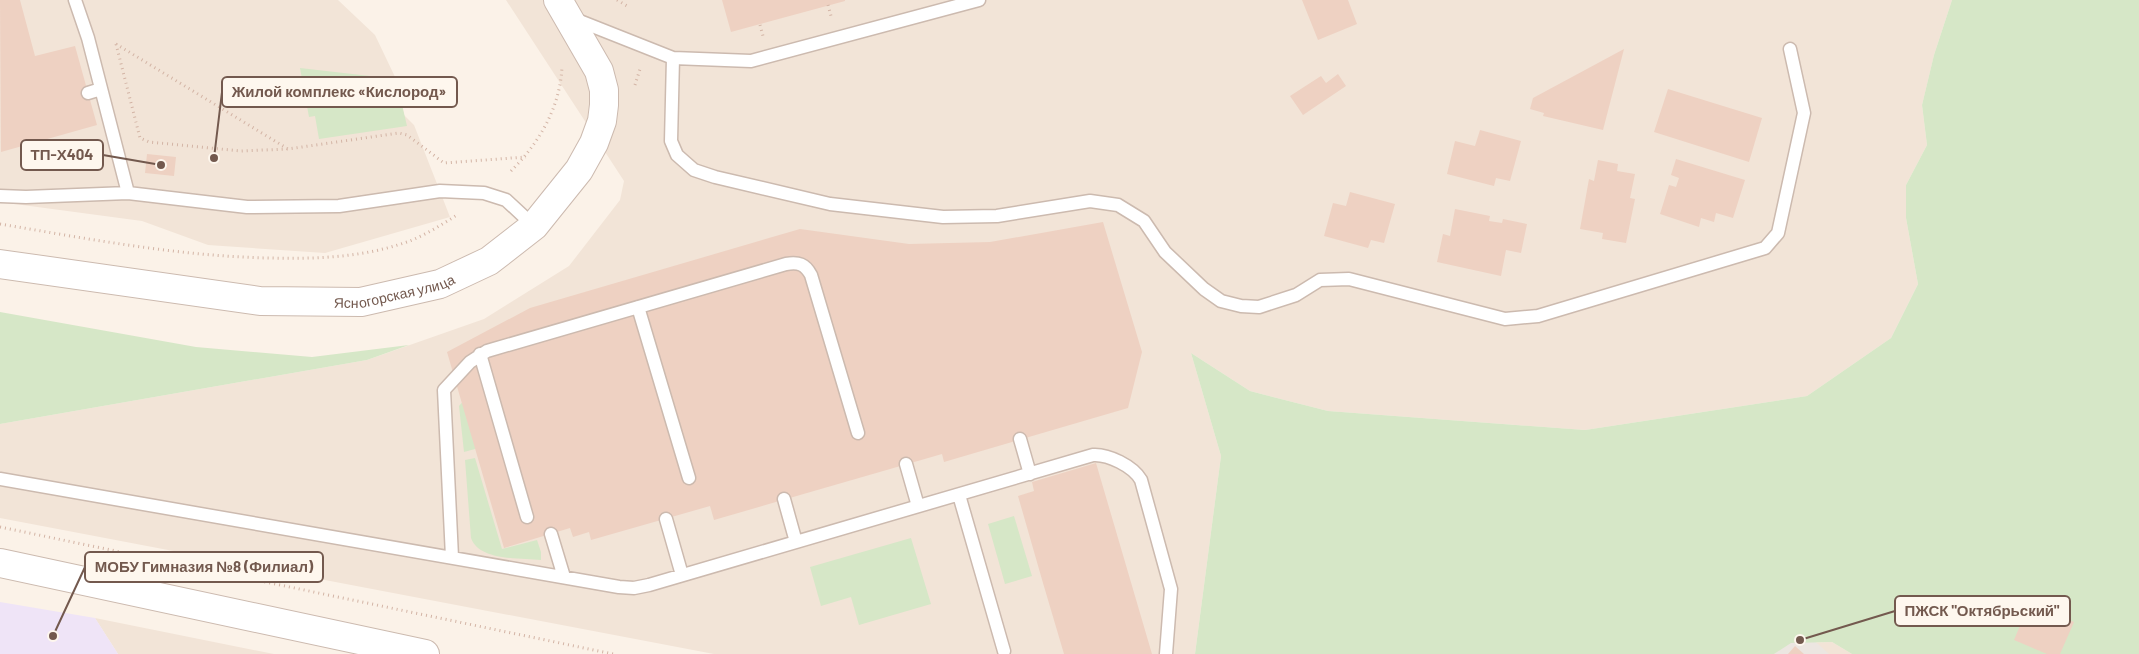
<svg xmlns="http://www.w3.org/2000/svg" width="2139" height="654" font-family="Barlow,sans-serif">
<rect width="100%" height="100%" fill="#fbf2e8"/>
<path fill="#f2e4d7" d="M0,0h338l37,35 21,44 8,36 10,10 36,92 -125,36 -117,-8 -66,-24 -142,-19z
M506,0h1446l-18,55 -12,50 5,40 -21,40v33l12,66 -27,54 -84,58 -222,34 -257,-19 -78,-20 -59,-38 30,103 -26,198h-481l-714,-136v-94l367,-64 117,-41 85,-53 51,-66 4,-19z
M95,618l179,36h-156z
M1832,642l20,12h-78l17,-11z"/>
<path fill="#ece6e1" d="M1798,626l31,28h-55z"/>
<path fill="#efe4f7" d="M0,602l95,16 23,36h-118z"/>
<path fill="#d6e7c7" d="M1952,0h187v654h-287l-20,-12 -41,1 -17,11h-579l26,-198 -30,-103 59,38 78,20 257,19 222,-34 84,-58 27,-54 -12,-66v-33l21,-40 -5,-40 12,-50z
M300,68l96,11 11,47 -88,13 -4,-23 -6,1z
M0,312l196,35 116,10 97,-12 -42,15 -367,64z
M473,390l13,56 -22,6 -5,-46z
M475,458l27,91 35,-9 4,12v8c-21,-2 -62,1 -70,-22l-6,-78z
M1014,516l18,60 -27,8 -17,-60z
M911,538l20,66 -72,21 -8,-28 -30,9 -11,-39z"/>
<path fill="#eed1c2" d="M0,0h20l15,56 40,-10 22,79 -96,27z
M722,0h123v1l-114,31z
M1302,0h46l9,24 -39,16z
M1624,49l-21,81 -60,-14 1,-3 -14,-4 3,-11z
M1338,74l8,12 -43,29 -13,-19 31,-20 5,7z
M1668,89l94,29 -13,44 -95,-30z
M1480,130l41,11 -11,40 -14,-3 -2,8 -47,-12 8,-33 20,5z
M147,154l29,3 -2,19 -29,-3z
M1676,159l69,21 -12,38 -17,-5 -2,9 -13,-4 -2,9 -39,-13 9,-29 7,2 3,-9 -8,-3z
M1598,160l20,4 -1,7 18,3 -5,24 5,1 -9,44 -24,-4 1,-6 -23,-4 9,-50 5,2z
M1350,192l45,12 -11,39 -13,-3 -3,8 -44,-12 9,-33 13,3z
M1455,209l35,7 -1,5 13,2 1,-4 24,5 -6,29 -15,-3 -5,26 -64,-14 6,-28 7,2z
M1103,222l39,130 -14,56 -184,54 -2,-8 -228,66 -4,-14 -119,34 -2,-8 -16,5 -3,-9 -66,20 -57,-196 83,-44 270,-79 109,15 81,-2z
M1096,463l56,191h-88l-21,-71 -25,-87 16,-5 -2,-9z
M2029,604l45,18 -14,32h-13l-33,-14z
M1795,646l9,8h-16z"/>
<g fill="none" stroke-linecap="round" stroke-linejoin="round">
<defs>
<path id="service" d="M75,0l13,38 40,155
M572,18l101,40 78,3 228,-61
M673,58l-2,83 6,14 17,15 21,7 115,27 113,13 54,-1 93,-15 28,4 26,16 21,31 39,37 17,12 20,5 18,1 37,-12 24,-15 29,-1 156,40 33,-3 227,-68 13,-15 26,-120 -14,-64
M88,93l13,-4
M0,196l26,1 102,-4 119,14 92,-1 101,-15 44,2 22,7 28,26
M638,307l51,171
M480,354l47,163
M1020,439l10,35
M906,464l12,42
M0,479l619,108 15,1 15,-3 444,-130c15,-1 40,11 48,25l30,109 -5,65
M959,495l45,156
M784,499l12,43
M666,519l16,56
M551,534l13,43
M452,557l-8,-167 26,-28 17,-11 299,-87c13,-2 19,0 25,11l47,158"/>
<g id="tertiary">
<path id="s1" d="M0,264l260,37 101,1 79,-18 49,-23 45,-35 45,-56 15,-27 8,-22 2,-16v-15l-5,-19 -41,-71"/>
<path d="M0,563l425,91"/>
</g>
</defs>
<use href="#service" stroke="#ccbaaf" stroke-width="15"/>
<use href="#tertiary" stroke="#ccbaaf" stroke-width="30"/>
<path stroke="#d3b4a5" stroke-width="3" stroke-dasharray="1 4" stroke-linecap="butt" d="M617,0l10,6
M828,5l3,11
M760,25l3,11
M116,44l24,94 9,4 92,9 47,-2 111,-16 8,2 37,28 82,-6
M116,44l172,105
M635,85l5,-16
M511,171c28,-28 49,-63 51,-104
M0,224c89,15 178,32 268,34 47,1 93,0 139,-16 17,-6 34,-17 50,-27
M0,527l613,127"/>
<use href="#service" stroke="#fff" stroke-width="12"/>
<use href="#tertiary" stroke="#fff" stroke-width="28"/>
</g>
<g text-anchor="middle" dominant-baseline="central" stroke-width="4.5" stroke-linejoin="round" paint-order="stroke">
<g font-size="14" fill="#73594e" stroke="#fef7ee">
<text stroke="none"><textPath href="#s1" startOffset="398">Ясногорская улица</textPath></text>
</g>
</g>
<path fill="none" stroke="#73594e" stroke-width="2" d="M214 158L222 92M161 165L103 155M53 636L85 567M1800 640L1895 611"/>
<g fill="#73594e" stroke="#fef7ee" stroke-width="2">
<circle cx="214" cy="158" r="5"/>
<circle cx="161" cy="165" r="5"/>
<circle cx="53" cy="636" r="5"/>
<circle cx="1800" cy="640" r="5"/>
</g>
<g fill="#fef7ee" stroke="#73594e" stroke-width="2">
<rect x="222" y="77" width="235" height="30" rx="5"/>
<rect x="21" y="140" width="82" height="30" rx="5"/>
<rect x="85" y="552" width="238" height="30" rx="5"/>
<rect x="1895" y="596" width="175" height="30" rx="5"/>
</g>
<g font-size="15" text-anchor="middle" font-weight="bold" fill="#73594e">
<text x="339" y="97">Жилой комплекс «Кислород»</text>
<text x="62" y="160">ТП-Х404</text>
<text x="204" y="572">МОБУ Гимназия №8 (Филиал)</text>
<text x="1982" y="616">ПЖСК "Октябрьский"</text>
</g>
</svg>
